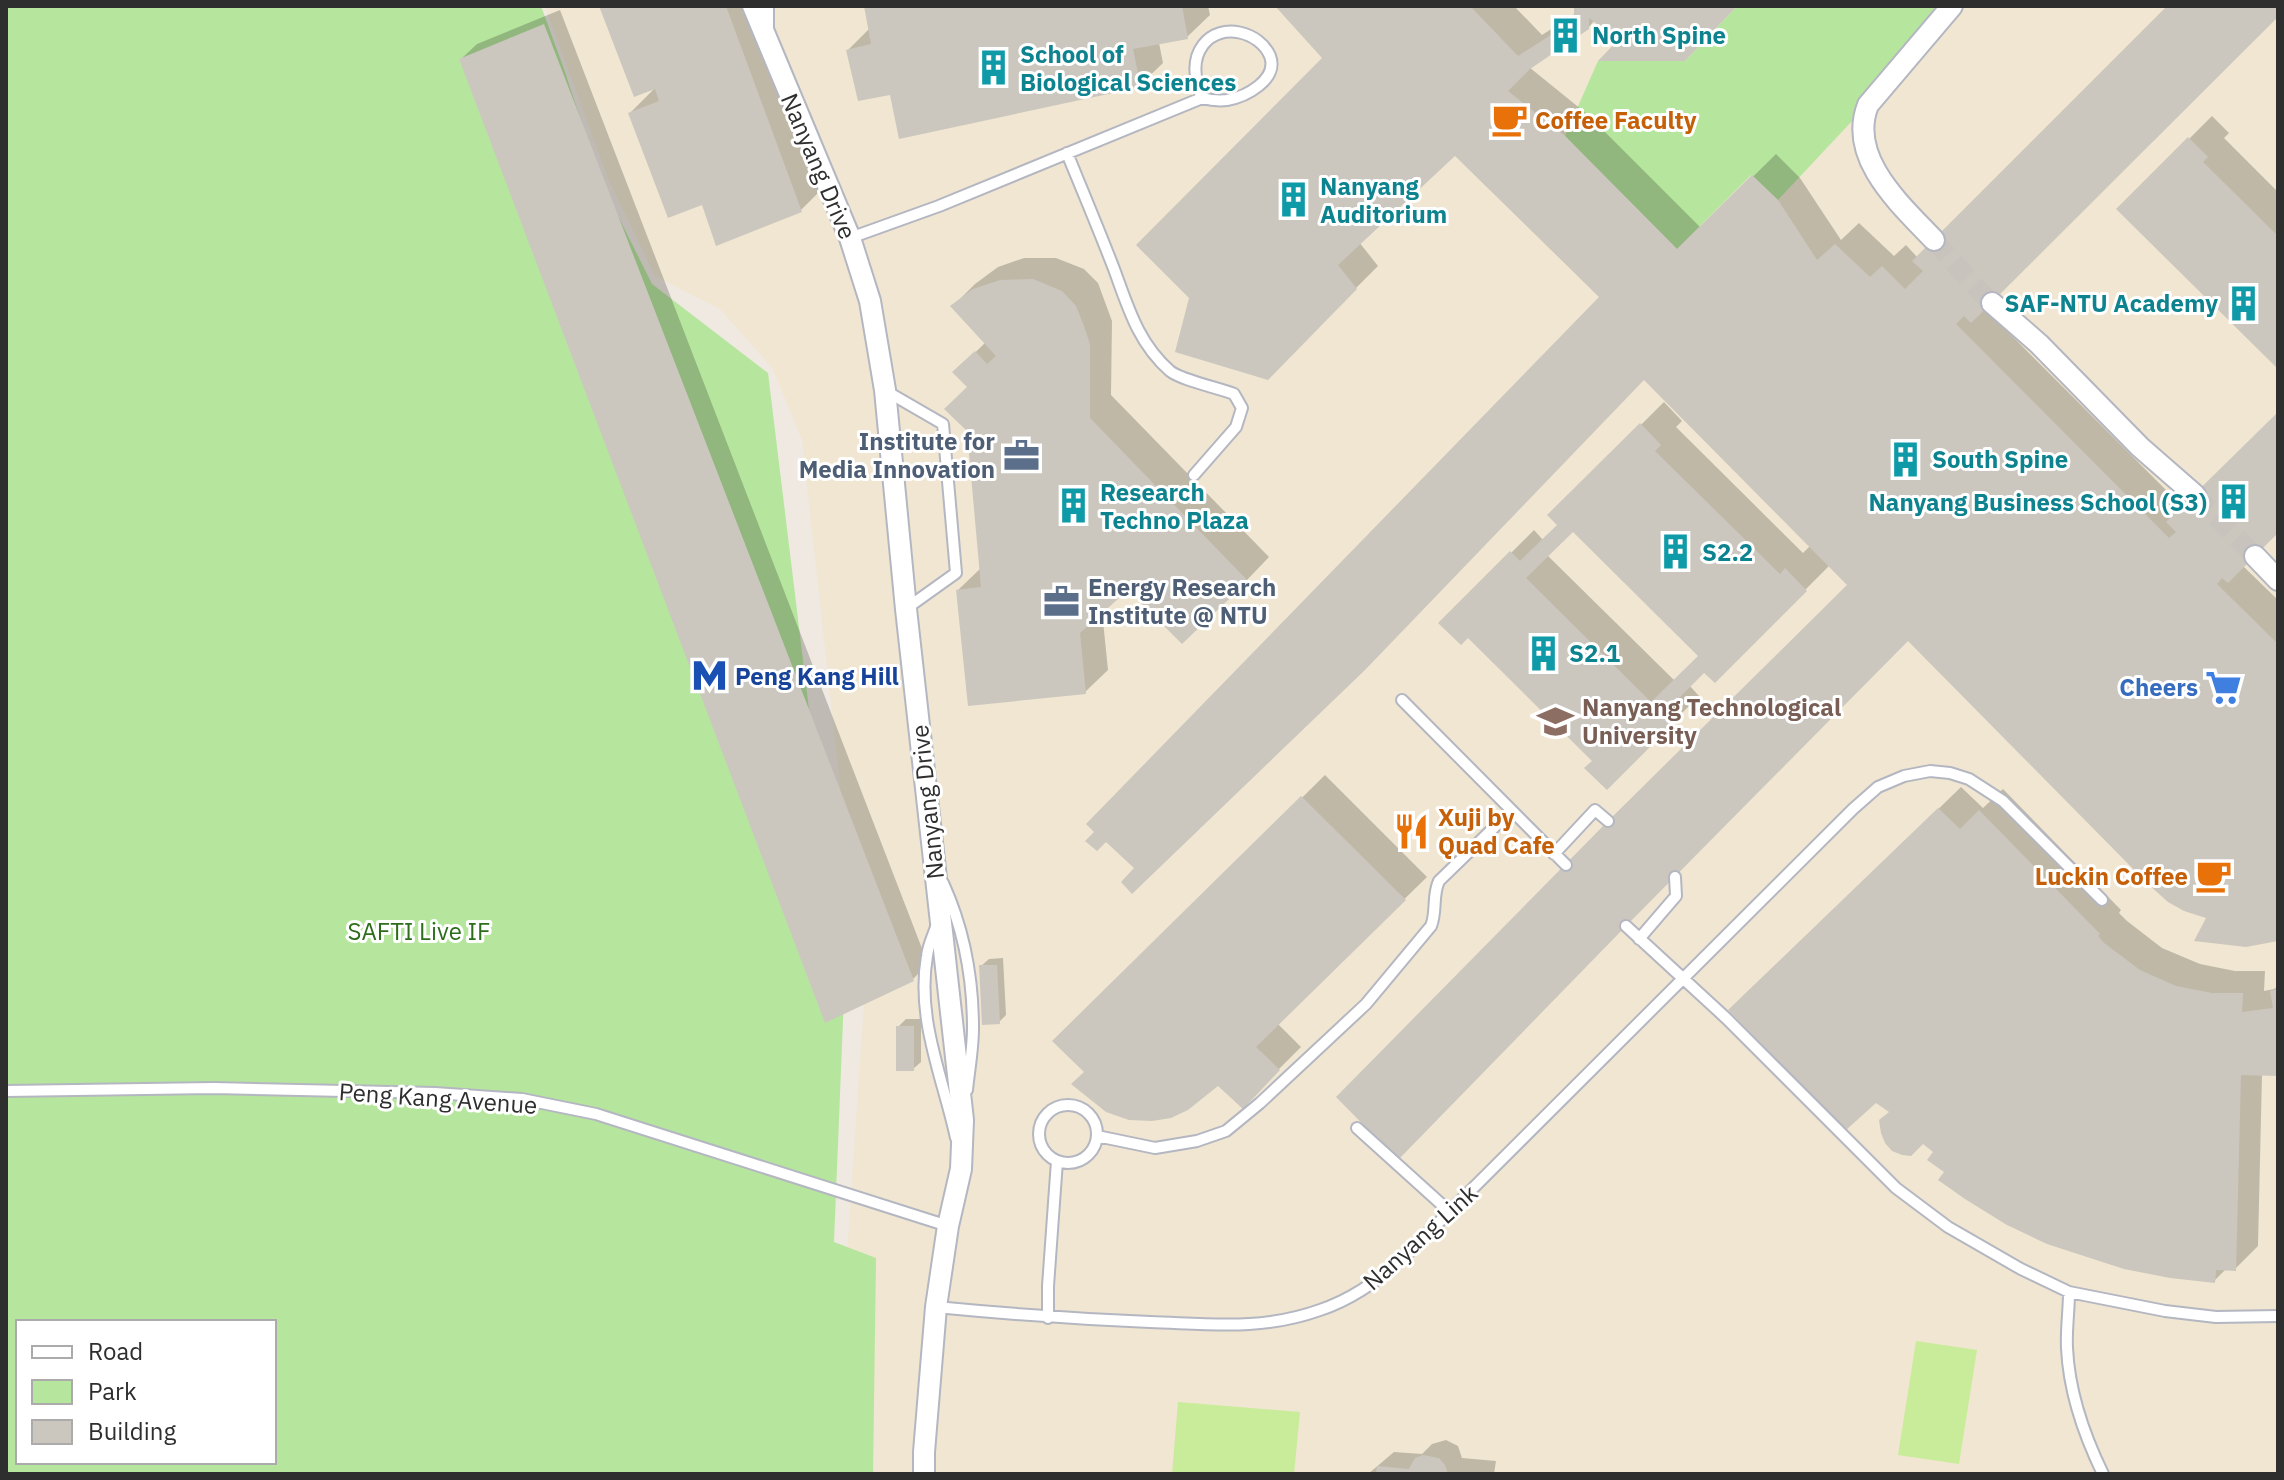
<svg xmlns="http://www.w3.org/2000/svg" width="2284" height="1480" font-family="'IBM Plex Sans',sans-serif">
<rect width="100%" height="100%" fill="#efe9e1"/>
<path fill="#f0e6d1" d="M545,6h1733v1468h-1432l1,-219 17,-252 -62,-563 -29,-71 -53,-60 -65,-33 -46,-95z"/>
<path fill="#b6e59e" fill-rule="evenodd" d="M6,6h535l23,63 37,113 51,102 116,89 76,623 -10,246 42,16 -3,216h-867zM18,1322h256v140h-256z
M1737,6h216l-86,99 -89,95 -27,-25 -74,74 -112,-113 33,-75h87z"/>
<path fill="#c9ec9a" d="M1916,1341l61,9 -18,114 -61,-9z
M1178,1402l122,10 -6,62h-122z"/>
<path fill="#0003" fill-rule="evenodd" d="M601,6h155l67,182 -22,22 -97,-8 -74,-89 28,-28z
M867,6h341l2,9 -23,22 -28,6 4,20 -23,22 -248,8 -44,-43 22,-22z
M1277,6h237l28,29 34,-22v-7h159l-114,34 -26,-20 -7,8 -59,39 58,47 114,114 75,-74 24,24 41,62 18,-17 35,33 12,-11 12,13 252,-252h108v8l-294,294 200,200 94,-94v117l-35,35 35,34v338l-67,-22 -381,-351 -115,115 -11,-10 -15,15 10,11 -92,92 -12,-28 -127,-125 -27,-12 93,-93 10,11 16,-16 -10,-10 114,-113 18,19 -6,6 127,126 8,-8 -166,-168 -508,491 -40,-36 505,-535 -147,-144 -96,89 19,24 -111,111 58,-318zM1573,529l128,126 -26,26 -128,-126z
M560,10l368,954 -15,15 -452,-920 16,-15z
M2212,116l17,17 -5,5 54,54v175l-159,-158z
M1024,258h32l28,11 14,14 14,38 -1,74 158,162 -22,23 -119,7 -26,24 6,59 -23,22 -127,-102 23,-22 -12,-182 -14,-14 31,-30 -33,-36 22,-22 23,-17z
M1325,775l102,102 -150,146 24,24 -59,59 -24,-23 -132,-11 -31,-31z
M1961,787l22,21 20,-19 118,121 -2,3 8,8 35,27 38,16 35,7h30l-1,20 10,-2 4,-3v88h-16l-4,172 -23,23 -8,-1 -13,13 -268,-109 -11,-21 -181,-163z
M1003,958l3,57 -7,7 -18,-56 8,-7z
M906,1019h15v43l-8,7 -15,-42z
M1446,1440l12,6 4,12 34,3 -2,13h-126l26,-22 28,2 10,-10z"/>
<path fill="#cbc7bf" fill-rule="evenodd" d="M599,6h127l76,206 -86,34 -14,-41 -34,13 -40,-105 31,-12 -4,-12 -21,8z
M864,6h318l6,33 -55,10 8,38 -242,52 -9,-44 -32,6 -12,-51 25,-6z
M1275,6h195l48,50 56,-36v-14h163l-52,55h-87l20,-21 -29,-22v11l-59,40 -22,22 57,45 112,113 75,-74 26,25 39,60 18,-16 35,33 12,-11 23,23 18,-18 -11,-10 255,-255h111v11l-307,306 -7,-7 -8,8 213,214 7,-6 -10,-10 112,-110v121l-50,50 -6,-5 -5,6 61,60v297l-32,6 -52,-6 12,-23 -22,-7 -16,-9 -19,-17 -241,-244 -282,285 -228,234 -62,-63 272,-276 239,-236 -203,-205 -279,290 -233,224 -11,-12 13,-14 -28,-26 -9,9 -12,-10 9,-9 -8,-8 513,-527 -144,-141 -117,109 19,24 -89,91 -93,-28 14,-54 -53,-53 186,-187z
M544,24l370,957 -89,42 -366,-964z
M2188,137l20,20 -5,5 75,74v133l-162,-160z
M1033,279l29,12 14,15 8,20 6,18v74l158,163 -66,63 -54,-54 -48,43 6,61 -118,12 -12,-116 25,-3 -14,-156 -23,-22 23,-22 -15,-15 23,-21 12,13 9,-8 -46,-50 23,-17 27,-9z
M1640,423l21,22 -6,6 125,123 5,-6 22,23 -92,92 -11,-10 -36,36 10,10 -71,71 -23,-22 8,-7 -124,-123 -7,7 -23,-22 72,-72 10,10 37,-36 -10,-10zM1573,532l125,124 -47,46 -125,-124z
M1301,796l105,104 -150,147 24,23 -37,39 -25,-23 -30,24 -17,8 -19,3 -23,-1 -23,-8 -35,-28 13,-12 -32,-31z
M1938,808l22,21 19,-19 121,124 -2,2 6,7 36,27 36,16 36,7h31l-1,19 31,-4 -3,-17 8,-2v87l-37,-1 -5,196 -20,-1 -1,13 -45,-5 -46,-9 -77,-25 -40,-19 -42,-26 -27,-19 6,-8 -17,-12 6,-8 -10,-8 -12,12 -9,-1 -10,-4 -7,-8 -4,-10 -2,-13 10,-8 -13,-9 -30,27 -118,-120z
M979,965h18l3,59 -18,1z
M896,1026h18v45h-18z
M1423,1455l16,3 6,7 3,9h-72l1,-8 32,3 6,-11z"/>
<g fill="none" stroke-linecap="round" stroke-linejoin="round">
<path stroke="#c8c4bd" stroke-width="20" stroke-dasharray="20 10" stroke-linecap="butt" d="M1934,240l35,40 23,23
M2195,495l60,61"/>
<defs>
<path id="lane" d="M768,6v22
M1067,153c16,39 32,77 47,116 14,38 24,74 56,102 11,9 49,17 64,23l8,14 -6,19 -42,48
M850,238l89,-32 263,-108c8,2 17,3 25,2 18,-3 52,-20 43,-44 -10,-24 -49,-35 -67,-11 -12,16 -8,36 -1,53
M886,391l57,33 13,149 -49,35
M1402,700l164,165
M1554,854l41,-44 13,11
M943,883c21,46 30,95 30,145 0,21 -4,42 -6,62
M1626,926l100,92 170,170 52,39 73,42 48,23 96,19 51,6 62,-1
M936,927c-3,9 -8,19 -9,29 -11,63 16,122 29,182
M1639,939l37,-43 -1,-19
M6,1091l208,-3 221,5 87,6 74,15 352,112
M1039 1134a29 29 0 1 1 58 0a29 29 0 1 1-58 0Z
M1357,1128l93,84
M1097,1136l58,12 42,-7 29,-10 34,-28 106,-99 65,-78c6,-14 1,-31 8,-45l72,-70
M2069,1292c0,19 -3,38 -2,56 2,44 17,87 36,126
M936,1307c72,7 143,12 214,15 61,2 111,9 170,-12 30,-10 54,-27 78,-47l455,-454 25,-22 26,-11 26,-5 20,2 19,6 34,22 99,99
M1048,1318v-32l9,-125"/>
<path id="street" d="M753,6l97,232 20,63 15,89 21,219 57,511 -2,49 -13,57 -12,81 -12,145v22
M1934,240c-33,-35 -87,-82 -66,-135l84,-99
M1992,303l47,41 101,103 55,48
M2255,556l23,24"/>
</defs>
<use href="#lane" stroke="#b4b7c1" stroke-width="14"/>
<use href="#street" stroke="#b4b7c1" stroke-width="24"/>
<use href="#lane" stroke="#fff" stroke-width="10"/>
<use href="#street" stroke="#fff" stroke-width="20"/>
</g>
<defs>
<symbol id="building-bare" viewBox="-9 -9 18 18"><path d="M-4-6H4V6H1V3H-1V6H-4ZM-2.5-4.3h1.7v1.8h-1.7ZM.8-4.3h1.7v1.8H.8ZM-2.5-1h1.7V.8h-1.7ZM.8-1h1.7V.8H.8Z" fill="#0f9aa8" stroke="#fff" stroke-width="2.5" paint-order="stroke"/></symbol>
<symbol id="cafe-bare" viewBox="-9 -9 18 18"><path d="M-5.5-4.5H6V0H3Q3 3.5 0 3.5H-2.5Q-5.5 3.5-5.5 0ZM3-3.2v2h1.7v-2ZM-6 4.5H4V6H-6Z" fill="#e8710a" stroke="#fff" stroke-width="2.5" paint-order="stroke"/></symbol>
<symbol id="office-bare" viewBox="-9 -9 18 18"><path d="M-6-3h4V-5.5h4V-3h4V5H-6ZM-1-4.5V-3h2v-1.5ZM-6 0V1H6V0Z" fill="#5c6f8a" stroke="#fff" stroke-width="2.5" paint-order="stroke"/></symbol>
<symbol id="metro-bare" viewBox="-9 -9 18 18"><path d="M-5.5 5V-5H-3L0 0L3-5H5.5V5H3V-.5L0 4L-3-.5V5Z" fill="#1a4fb4" stroke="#fff" stroke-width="2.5" paint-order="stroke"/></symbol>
<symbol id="supermarket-bare" viewBox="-9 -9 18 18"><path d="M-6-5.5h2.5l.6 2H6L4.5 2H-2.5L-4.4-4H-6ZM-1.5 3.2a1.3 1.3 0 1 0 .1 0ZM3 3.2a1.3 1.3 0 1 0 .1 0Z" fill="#3f7fe0" stroke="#fff" stroke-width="2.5" paint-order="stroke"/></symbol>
<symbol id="university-bare" viewBox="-9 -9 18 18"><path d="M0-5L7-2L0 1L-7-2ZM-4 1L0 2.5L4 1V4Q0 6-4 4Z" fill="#8d6e63" stroke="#fff" stroke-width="2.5" paint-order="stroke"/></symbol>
<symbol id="restaurant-bare" viewBox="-9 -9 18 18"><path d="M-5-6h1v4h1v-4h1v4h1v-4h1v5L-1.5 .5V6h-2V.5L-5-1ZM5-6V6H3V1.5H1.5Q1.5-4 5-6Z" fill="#e8710a" stroke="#fff" stroke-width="2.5" paint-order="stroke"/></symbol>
</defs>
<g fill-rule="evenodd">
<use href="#building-bare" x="1540" y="10" width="51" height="51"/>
<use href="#building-bare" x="968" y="42" width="51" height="51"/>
<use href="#cafe-bare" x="1484" y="94" width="51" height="51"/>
<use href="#building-bare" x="1268" y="174" width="51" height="51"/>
<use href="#building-bare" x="2218" y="278" width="51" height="51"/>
<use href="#office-bare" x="996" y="430" width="51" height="51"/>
<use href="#building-bare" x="1880" y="434" width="51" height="51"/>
<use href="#building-bare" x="2208" y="476" width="51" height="51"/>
<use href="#building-bare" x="1048" y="480" width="51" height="51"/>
<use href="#building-bare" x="1650" y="526" width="51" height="51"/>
<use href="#office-bare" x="1036" y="576" width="51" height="51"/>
<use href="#building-bare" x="1518" y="628" width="51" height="51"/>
<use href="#metro-bare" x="684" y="650" width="51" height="51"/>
<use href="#supermarket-bare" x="2198" y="662" width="51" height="51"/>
<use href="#university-bare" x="1530" y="696" width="51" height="51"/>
<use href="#restaurant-bare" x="1386" y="806" width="51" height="51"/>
<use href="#cafe-bare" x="2188" y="850" width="51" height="51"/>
</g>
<g text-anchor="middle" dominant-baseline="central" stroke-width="6" stroke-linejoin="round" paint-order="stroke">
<g font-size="24" font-weight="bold" fill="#0d838f" stroke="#fff" text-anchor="start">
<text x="1592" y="35">North Spine</text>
<text x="1020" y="54">School of<tspan x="1020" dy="28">Biological Sciences</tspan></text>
<text x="1320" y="186">Nanyang<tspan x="1320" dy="28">Auditorium</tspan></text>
<text x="2218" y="303" text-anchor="end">SAF-NTU Academy</text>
<text x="1932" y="459">South Spine</text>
<text x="1100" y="492">Research<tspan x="1100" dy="28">Techno Plaza</tspan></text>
<text x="2207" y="502" text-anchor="end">Nanyang Business School (S3)</text>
<text x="1702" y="552">S2.2</text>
<text x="1569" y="653">S2.1</text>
</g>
<g font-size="24" font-weight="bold" fill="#c56008" stroke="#fff" text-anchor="start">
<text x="1535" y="120">Coffee Faculty</text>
<text x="1438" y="817">Xuji by<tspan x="1438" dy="28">Quad Cafe</tspan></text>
<text x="2188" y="876" text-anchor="end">Luckin Coffee</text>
</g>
<g font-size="24" fill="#2e2e2e" stroke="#fff">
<text transform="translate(819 166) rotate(67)">Nanyang Drive</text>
<text transform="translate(927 802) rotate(-96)">Nanyang Drive</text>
<text transform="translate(438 1098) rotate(4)">Peng Kang Avenue</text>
<text transform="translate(1420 1237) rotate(-42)">Nanyang Link</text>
</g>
<g font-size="24" font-weight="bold" fill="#4e5e75" stroke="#fff" text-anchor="end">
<text x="995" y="441">Institute for<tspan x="995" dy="28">Media Innovation</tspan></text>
<text x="1088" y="587" text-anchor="start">Energy Research<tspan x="1088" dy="28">Institute @ NTU</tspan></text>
</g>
<g font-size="24" font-weight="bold" fill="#164399" stroke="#fff" text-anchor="start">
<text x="735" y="676">Peng Kang Hill</text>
</g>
<g font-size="24" font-weight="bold" fill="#366cbe" stroke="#fff" text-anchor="end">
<text x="2198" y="687">Cheers</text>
</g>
<g font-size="24" font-weight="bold" fill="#785e54" stroke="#fff" text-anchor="start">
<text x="1582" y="707">Nanyang Technological<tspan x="1582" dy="28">University</tspan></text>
</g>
<g font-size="24" fill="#2c6e1b" stroke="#fff">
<text x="419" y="931">SAFTI Live IF</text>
</g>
</g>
<rect width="2284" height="1480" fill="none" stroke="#2e2e2e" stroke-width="16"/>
<rect x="16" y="1320" width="260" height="144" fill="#ffffff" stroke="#ababab" stroke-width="2"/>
<rect x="32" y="1346" width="40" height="12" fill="#ffffff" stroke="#ababab" stroke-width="2"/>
<text x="88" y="1360" font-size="24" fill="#2e2e2e">Road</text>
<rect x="32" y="1380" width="40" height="24" fill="#b6e59e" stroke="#ababab" stroke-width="2"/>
<text x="88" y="1400" font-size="24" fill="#2e2e2e">Park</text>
<rect x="32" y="1420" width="40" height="24" fill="#cbc7bf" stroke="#ababab" stroke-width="2"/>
<text x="88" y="1440" font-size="24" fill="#2e2e2e">Building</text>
</svg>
